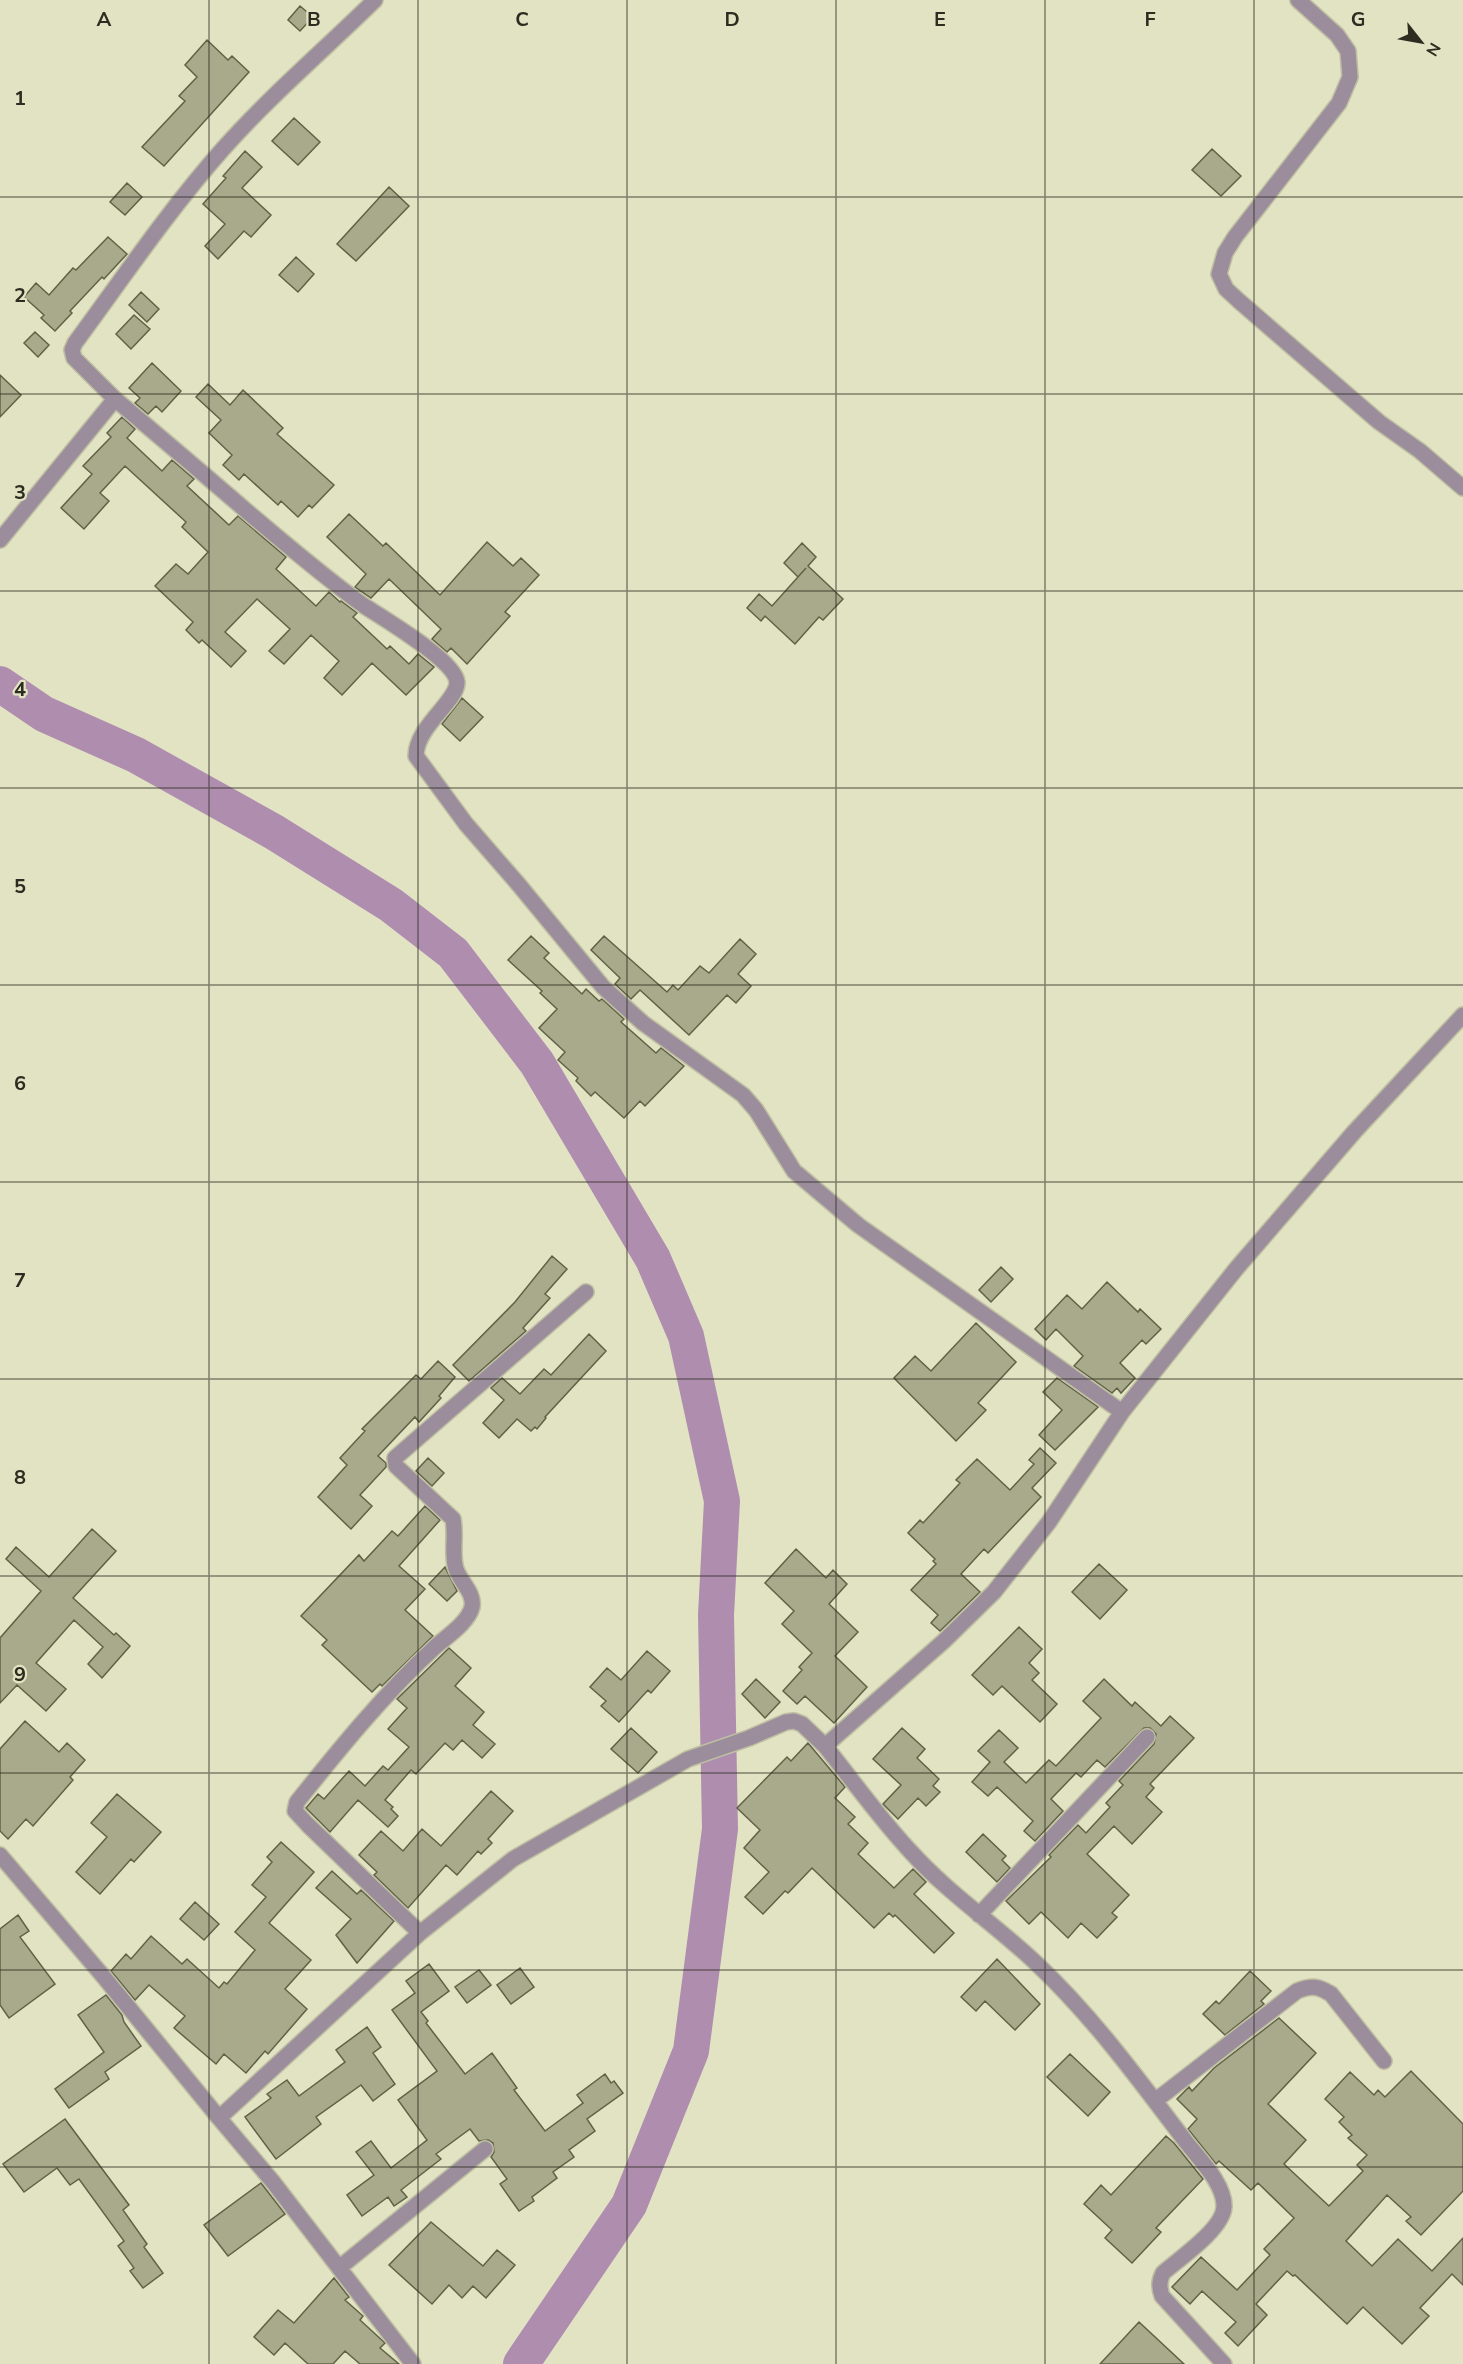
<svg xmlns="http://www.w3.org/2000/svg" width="1463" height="2364" font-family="'Nunito Sans',sans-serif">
<rect width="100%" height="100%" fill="#e2e3c3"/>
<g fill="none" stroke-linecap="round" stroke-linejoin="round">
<path stroke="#af8daf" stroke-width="36" d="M0,684l44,30 92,41 138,77 117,73 62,48 84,110 116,196 33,77 36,165 -6,114 4,214 -29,222 -62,154 -108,159"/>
</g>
<path fill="#a9a98b" stroke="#616145" stroke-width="1.5" d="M300,6l13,11 -13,14 -12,-11z
M207,40l21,20 4,-4 17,16 -85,94 -22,-19 43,-46 -6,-5 18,-19 -12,-12z
M294,118l26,24 -22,23 -26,-24z
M1212,149l29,27 -20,20 -29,-26z
M245,151l17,16 -20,21 29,27 -20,22 -7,-6 -26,28 -13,-13 20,-22 -22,-20 23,-26 -3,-2z
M127,183l15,14 -17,18 -15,-13z
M389,187l20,19 -53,55 -19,-17z
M108,237l19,17 -23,25 -2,-2 -32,34 2,2 -17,18 -14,-13 3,-3 -20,-18 12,-14 13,12 24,-27 3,2z
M296,257l18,17 -16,18 -19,-17z
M141,292l18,17 -12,13 -18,-17z
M134,315l16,14 -19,20 -15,-15z
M35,332l14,13 -11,12 -14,-14z
M152,363l29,28 -19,21 -6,-6 -8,8 -13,-11 5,-5 -11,-10z
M0,375l21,20 -21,22z
M208,384l22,21 13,-15 40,38 -6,6 57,51 -22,23 -3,-3 -11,12 -17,-16 -3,4 -34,-31 -5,6 -16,-15 9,-10 -23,-22 12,-13 -25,-23z
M122,417l13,12 -8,9 35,33 10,-11 22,19 -7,7 42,39 9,-9 48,41 -10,12 40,37 13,-14 11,10 1,-1 16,12 -4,4 34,32 3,-3 19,18 9,-10 16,13 -28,28 -34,-32 -30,32 -18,-17 15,-17 -28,-26 -27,29 -15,-13 21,-22 -33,-30 -32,33 21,19 -15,16 -29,-27 -3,3 -13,-13 7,-8 -38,-36 21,-22 12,10 20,-22 -26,-25 4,-5 -61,-56 -25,27 9,8 -25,28 -23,-21 31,-34 -9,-8 28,-29 -4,-4z
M349,514l34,32 3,-3 54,52 47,-53 26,24 8,-8 18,17 -34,37 5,4 -43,48 -16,-16 -4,4 -15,-13 9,-10 -52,-50 -18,19 -16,-11 11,-13 -39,-37z
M802,543l14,14 -8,9 35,33 -20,21 -4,-3 -24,27 -30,-28 -4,5 -14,-13 12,-14 13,12 34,-38 -8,9 -14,-14z
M462,698l21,19 -23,24 -18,-17z
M531,936l18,17 -5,5 38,36 4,-5 13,12 3,-2 22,20 -3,3 35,31 5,-5 23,18 -39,40 -5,-5 -16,17 -29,-26 -4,4 -15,-15 2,-3 -20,-18 7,-8 -26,-24 18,-19 -17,-16 2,-2 -34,-31z
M604,936l63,56 6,-7 5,5 22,-24 9,7 31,-34 16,15 -18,20 13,12 -15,17 -9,-8 -38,40 -49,-45 -9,9 -16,-15 5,-6 -29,-28z
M552,1256l15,13 -22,25 5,4 -27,30 3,3 -57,50 -16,-16 62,-63z
M1001,1267l12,12 -22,23 -12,-12z
M1107,1282l31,30 2,-3 21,20 -15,15 -4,-4 -22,23 15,15 -14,15 -4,-5 -5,5 -38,-27 9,-10 -27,-27 -10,11 -11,-11 32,-34 15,14z
M976,1323l40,39 -38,41 8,7 -30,31 -62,-63 21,-22 16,15z
M589,1334l17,17 -61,66 1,1 -9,11 -2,-2 -4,4 -14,-12 -18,19 -16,-15 21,-23 -13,-12 11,-10 18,16 24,-25 7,6z
M438,1361l17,16 -16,19 2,2 -22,24 -4,-5 -37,39 8,7v4l-26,28 12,11 -21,23 -33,-32 29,-32 -7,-7 25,-27 -3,-2 54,-54 5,4z
M1057,1378l41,29 -43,43 -16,-15 23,-25 -19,-18z
M1040,1448l16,15 -24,25 9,9 -53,56 -4,-4 -23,25 19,18 -40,39 -9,-8 7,-8 -27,-25 25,-26 -3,-3 2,-2 -27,-26 12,-13 3,3 37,-40 -4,-3 21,-21 33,31 24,-26 -5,-4z
M428,1458l16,15 -12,13 -16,-15z
M425,1506l15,14 -41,46 26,23 -20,21 28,26 -51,50 -2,-2 -8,8 -50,-47 5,-5 -26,-24 58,-61 5,6 28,-30 6,5z
M92,1529l24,22 -43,47 41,37 2,-2 14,13 -28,32 -14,-14 15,-17 -29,-27 -38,43 30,26 -20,22 -29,-26 -17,18v-65l41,-47 -35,-32 10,-12 33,30z
M796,1549l30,29 7,-8 14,14 -18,20 29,28 -23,24 32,31 -33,36 -29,-27 -8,8 -14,-13 19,-21 -3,-3 13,-14 -30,-29 12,-13 -29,-28z
M1099,1564l28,26 -27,29 -28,-27z
M445,1567l12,24 -10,10 -18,-17z
M1019,1627l23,22 -13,14 10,10 -7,7 25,24 -17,18 -38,-36 -9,9 -21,-20z
M449,1648l22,20 -16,18 29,26 -11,13 22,19 -13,14 -20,-18 -9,10 -8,-7 -29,31 -5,-4 -26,30 8,7 -2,2 7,7 -10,11 -30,-27 -28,32 -24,-24 12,-14 6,5 25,-28 16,15 18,-20 5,4 21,-23 -21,-18 19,-21 -10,-9z
M647,1651l23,20 -19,22 -3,-3 -29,32 -18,-16 5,-5 -16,-14 17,-19 14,12z
M756,1679l24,23 -15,16 -23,-24z
M1104,1679l28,27 3,-4 26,24 9,-10 24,22 -44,46 4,4 -8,9 16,15 -30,32 -18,-18 -27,28 42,41 -17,18 5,4 -20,21 -16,-15 -13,15 -27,-26 -12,12 -23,-23 45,-44 -2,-2 29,-30 8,8 24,-26 -4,-4 17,-18 -4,-4 35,-37 2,-10 -6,-6h-6l-39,39 -8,-7 -16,17 -5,-4 -25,26 12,12 -28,30 -11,-10 9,-10 -36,-34 -9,9 -16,-14 18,-20 -12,-11 21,-21 19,18 -14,14 22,21 23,-23 7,6 45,-48 -18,-17z
M25,1721l34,31 8,-9 18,17 -15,17 3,3 -40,46 -7,-7 -18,20 -8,-8v-82z
M631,1728l26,24 -19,21 -27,-24z
M902,1728l23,21 -8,9 22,21 -6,7 7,6 -14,14 -8,-8 -20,21 -15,-15 18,-19 -28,-26z
M808,1743l37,44 -10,11 20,19 -7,7 20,19 -10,11 36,34 19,-19 13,13 -12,12 40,39 -20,20 -39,-38 -2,2 -4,-4 -15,15 -62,-60 -24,25 -3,-2 -22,23 -18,-17 24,-25 -25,-24 16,-18 -23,-22 50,-51 4,4z
M491,1791l22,20 -25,28 4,4 -11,11 -3,-3 -21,24 -11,-10 -38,43 -34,-33 3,-3 -18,-17 22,-24 22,20 19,-22 19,17z
M117,1794l44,38 -27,30 -3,-3 -31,35 -24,-22 31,-35 -16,-14z
M983,1834l23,22 -4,4 8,8 -13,14 -31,-30z
M281,1842l33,30 -45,51 42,37 -26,29 22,20 -39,45 -3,-3 -19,22 -22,-19 -8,10 -42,-36 11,-12 -36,-31 -14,15 -24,-29 15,-17 5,5 20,-23 31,28 5,-5 32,29 5,-6 3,2 28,-34 -20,-18 31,-35 -14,-12 20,-23 -5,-5z
M332,1871l25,23 4,-4 33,31 -37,42 -21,-28 15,-16 -35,-31z
M195,1902l24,22 -15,16 -24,-21z
M18,1915l11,16 -9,6 35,47 -46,34 -9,-13v-76z
M997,1959l43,45 -25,26 -30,-29 -9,10 -15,-14z
M429,1964l20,27 -28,21 7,9 -2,2 39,51 27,-21 25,35 -3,2 31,41 38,-28 -6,-8 28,-21 6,9 3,-2 9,12 -36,26 8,12 -26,19 5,7 -21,15 4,6 -25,19 2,4 -15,10 -19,-27 7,-5 -16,-22 3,-5 -1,-9 -5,-3 -9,1 -9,-12 -34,25 5,5 -40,31 6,7 -13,9 -6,-9 -26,19 -15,-21 27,-20 -18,-23 15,-11 20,27 36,-28 -29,-40 39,-29 -45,-61 23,-17 -9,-12z
M520,1968l14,19 -23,17 -14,-19z
M479,1970l12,15 -24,18 -12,-16z
M1250,1971l21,20 -10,10 3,3 -39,31 -22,-21 13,-13 3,3z
M106,1995l16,20 2,7 17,24 -36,26 4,7 -40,29 -14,-19 49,-37 -26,-37z
M1279,2018l37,35 -48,51 38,36 -22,24 45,42 34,-35 -6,-6 10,-10 -19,-17 4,-3 -13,-13 5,-5 -19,-18 25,-27 24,23 4,-5 7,7 26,-26 52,53v67l-42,44 -15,-14 5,-4 -24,-22 -41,46 26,25 26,-27 34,32 31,-33v47l-11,-11 -32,34 9,8 -27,28 -39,-37 -16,17 -52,-49 -2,1 -6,-5 -31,33 11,11 -29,31 -13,-13 11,-11 -34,-31 -12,13 -18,-17 29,-30 36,33 33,-35 -6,-6 30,-31 -36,-35 -7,7 -32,-29 -3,3 -28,-35 9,-10 -20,-20 12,-12 3,4 22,-23z
M367,2027l14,20 -8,6 22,31 -22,17 -12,-16 -45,32 5,7 -45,35 -31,-42 26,-19 -4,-4 20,-14 12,16 46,-34 -9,-12z
M1070,2054l40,38 -22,24 -41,-39z
M65,2119l64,86 -6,5 24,34 -3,3 19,26 -20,15 -13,-17 4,-3 -16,-22 6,-5 -45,-62 -9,6 -13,-17 -33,24 -21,-28z
M1166,2136l8,7 29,36 -47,49 5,4 -29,31 -27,-25 7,-8 -28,-26 17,-19 10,10z
M261,2183l24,31 -57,42 -24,-31z
M431,2222l52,44 14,-16 18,15 -29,33 -13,-12 -11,12 -13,-13 -17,19 -43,-39z
M334,2278l15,19 -4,3 18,16 -3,4 25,23 -5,5 19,16h-39l-15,-13 -12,13h-25l-23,-21 -11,12 -20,-18 24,-27 16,13z
M1139,2322l45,42h-84z"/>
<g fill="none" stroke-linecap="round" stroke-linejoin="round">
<defs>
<path id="minor" d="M1298,0l39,35 11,16 2,26 -11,26 -104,134 -10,16 -6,21 7,15 13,12 140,121 41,29 43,37
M115,399c45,38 90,76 135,115 37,31 74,63 113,91 19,13 92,55 94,77 1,19 -41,44 -41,74l50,68 53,61 84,102 40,36 100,72 13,15 38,61 64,54 264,187
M0,540l115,-141 -41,-41 -2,-8 3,-7c48,-65 93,-132 147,-193 47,-53 102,-100 153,-150
M825,1746c29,36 55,73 86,106 38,42 85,73 126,112 55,52 100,113 146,174 14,19 42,45 41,69 -1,22 -44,51 -61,66 -4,8 -4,14 -1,23l62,68
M0,1855l103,121 116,142 201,-185 93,-74 175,-100 61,-21 37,-16 8,-1 8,3 23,22 119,-105 50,-49 55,-70 73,-110 114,-143 119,-138 108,-116
M979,1915l168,-178
M420,1933l-112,-108 -13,-14 2,-9c43,-54 87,-108 138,-155 11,-10 33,-24 37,-40 3,-16 -15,-27 -17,-42 -3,-15 1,-30 -2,-46l-57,-53 -1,-8 191,-166
M1155,2101l142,-110c14,-6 21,-5 34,3l53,67
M219,2118l54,64 140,182
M339,2268l146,-119"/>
</defs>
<use href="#minor" stroke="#bebea2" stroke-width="18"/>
<use href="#minor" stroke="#9b8d9c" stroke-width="15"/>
</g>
<path fill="none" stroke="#2c2c20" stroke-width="1.5" stroke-opacity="0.55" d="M209,0v2364M418,0v2364M627,0v2364M836,0v2364M1045,0v2364M1254,0v2364M0,197h1463M0,394h1463M0,591h1463M0,788h1463M0,985h1463M0,1182h1463M0,1379h1463M0,1576h1463M0,1773h1463M0,1970h1463M0,2167h1463"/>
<g font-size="20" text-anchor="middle" font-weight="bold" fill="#2c2c20" stroke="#e2e3c3" stroke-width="4.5" stroke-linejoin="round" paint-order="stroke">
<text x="104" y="26">A</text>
<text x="314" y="26">B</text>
<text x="522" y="26">C</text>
<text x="732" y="26">D</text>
<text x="940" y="26">E</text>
<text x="1150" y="26">F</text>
<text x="1358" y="26">G</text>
<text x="20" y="105">1</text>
<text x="20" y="302">2</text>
<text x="20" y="499">3</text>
<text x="20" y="696">4</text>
<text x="20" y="893">5</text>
<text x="20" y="1090">6</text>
<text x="20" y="1287">7</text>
<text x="20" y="1484">8</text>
<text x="20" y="1681">9</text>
</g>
<g transform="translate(1421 42) rotate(121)" stroke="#e2e3c3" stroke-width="4.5" paint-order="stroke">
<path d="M0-4.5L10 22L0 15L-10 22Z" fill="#2c2c20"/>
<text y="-9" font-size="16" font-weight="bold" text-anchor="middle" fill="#2c2c20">N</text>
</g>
</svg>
